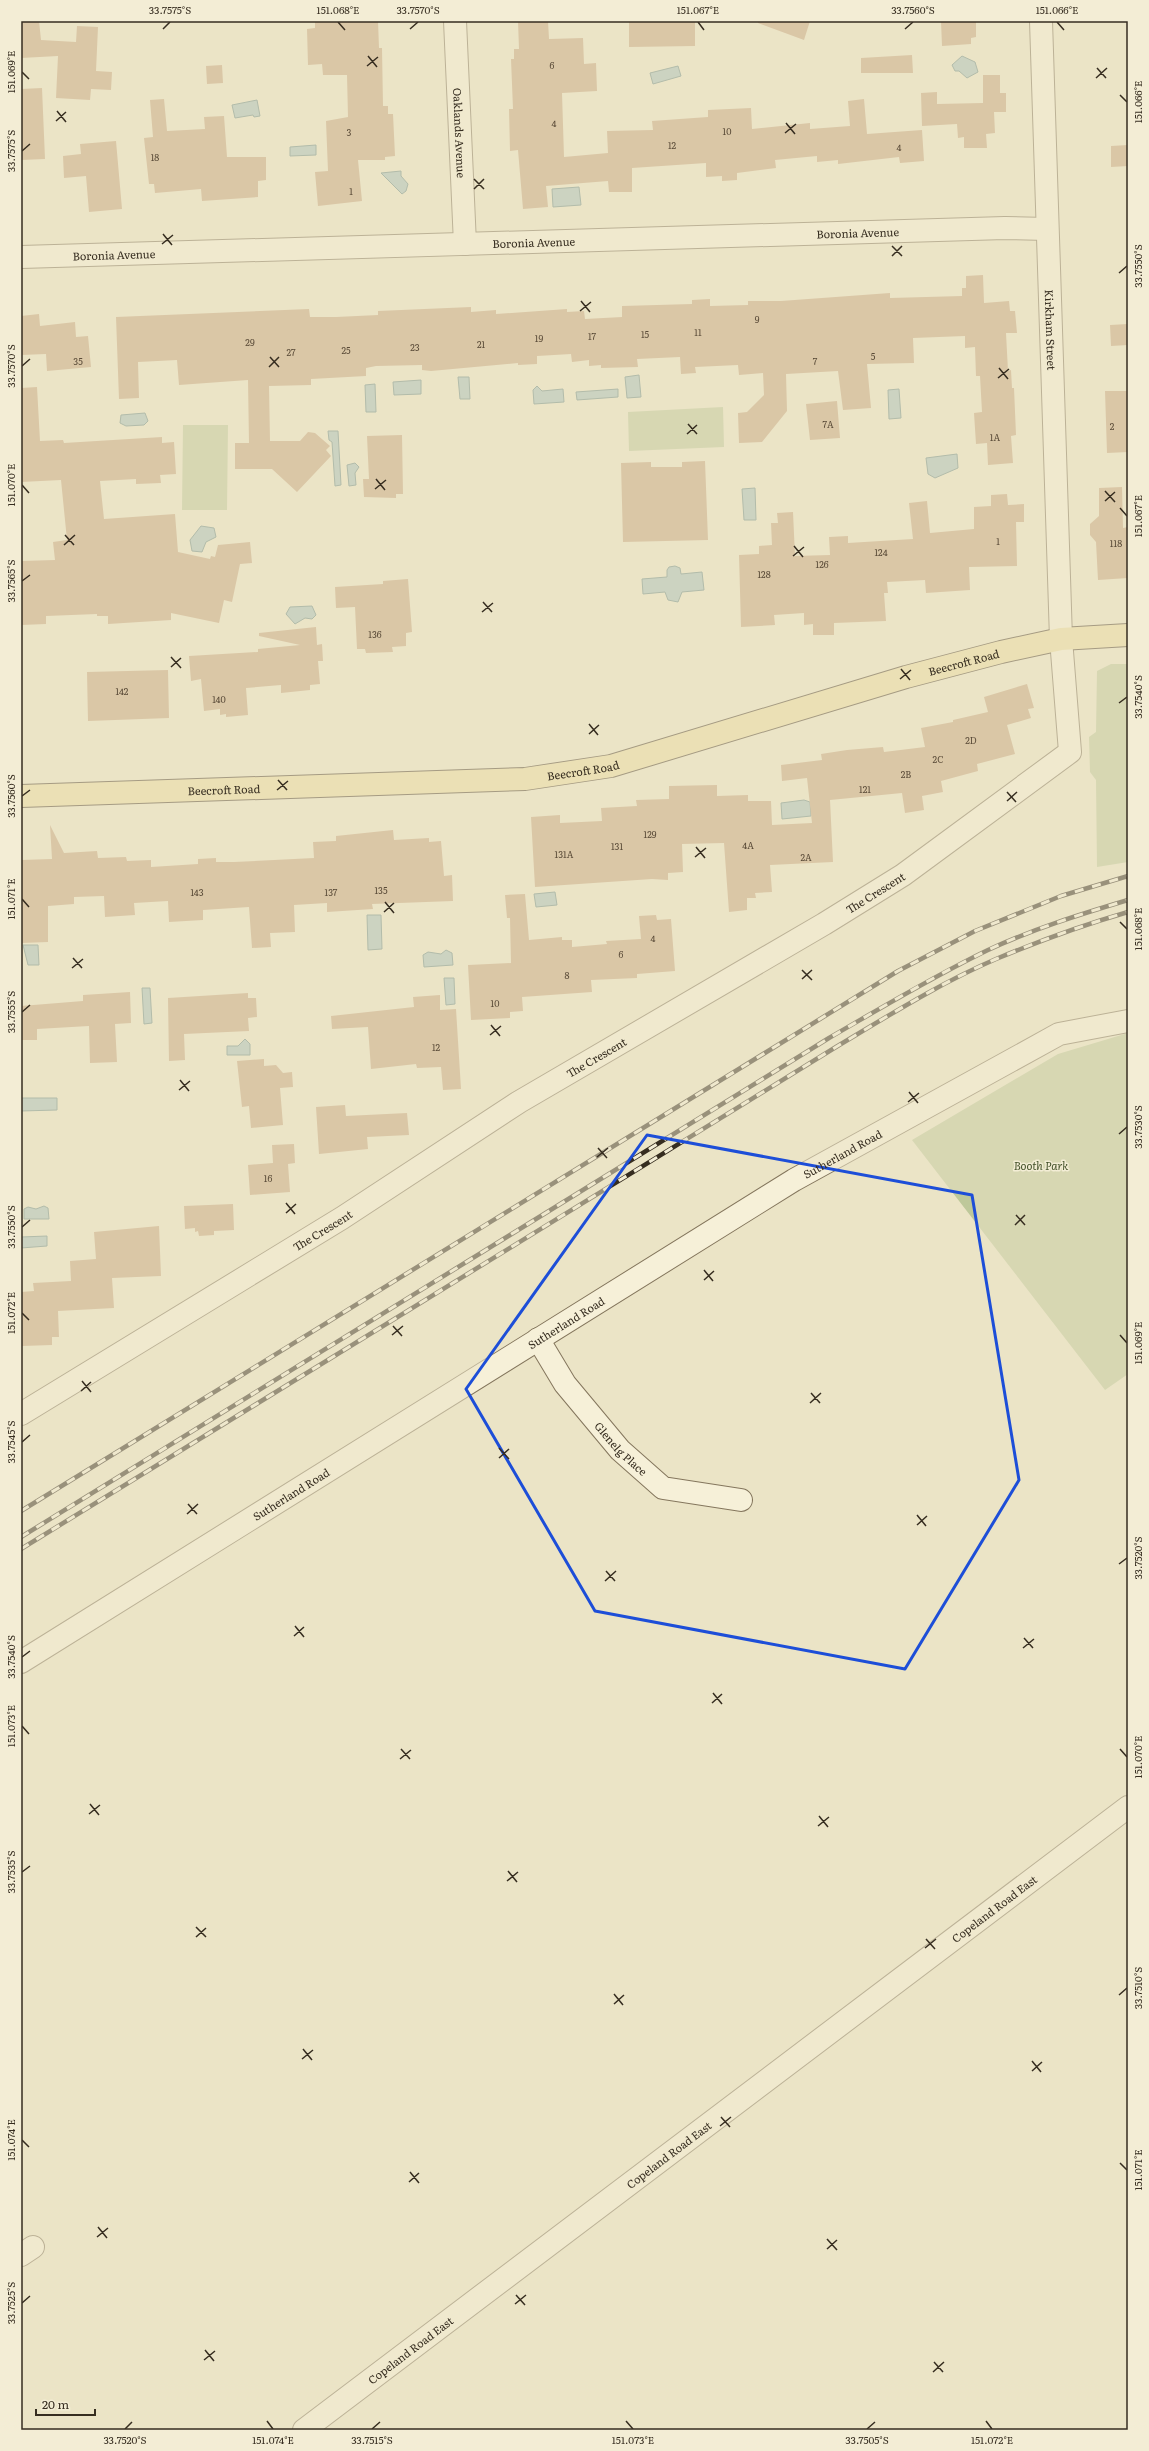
<svg xmlns="http://www.w3.org/2000/svg" width="1149" height="2451" font-family="Literata,serif">
<rect width="100%" height="100%" fill="#ebe4c6"/>
<path fill="#bec89a" d="M723,407l1,40 -95,4 -1,-39z
M183,425h45l-1,85h-45z
M1111,664h17v198l-31,5 -1,-87 -6,-8 -1,-35 7,-5 1,-61z
M1128,1033v341l-23,16 -193,-250 146,-86z"/>
<path fill="#a7beba" stroke="#6e8c88" d="M962,56l13,6 3,10 -11,6 -8,-7h-4l-3,-6z
M678,66l3,10 -28,8 -3,-11z
M257,100l3,16 -6,1 -1,-2 -18,3 -3,-13z
M316,145v10l-26,1v-9z
M401,171v5l7,8 -2,7 -4,3 -21,-21z
M579,187l2,18 -28,2 -1,-18z
M639,375l2,22 -14,1 -2,-21z
M458,377h11l1,22h-10z
M421,380v14l-27,1 -1,-13z
M375,384l1,28h-10l-1,-27z
M537,386l5,5 21,-2 1,13 -30,2 -1,-14z
M618,389v8l-41,3 -1,-8z
M899,389l2,29 -12,1 -1,-29z
M145,413l3,8 -4,4 -18,1 -6,-3 1,-8z
M328,431h10l3,54 -6,1 -3,-44 -3,-2z
M957,454l1,14 -23,10 -7,-4 -2,-16z
M355,463l4,4 -4,6 1,12 -7,1 -2,-21z
M755,488l1,32h-12l-2,-31z
M201,526l13,2 2,9 -10,5 -4,10 -10,-1 -2,-11z
M675,566l5,2 1,6 21,-2 2,18 -22,2 -4,10 -10,-2 -3,-8 -22,2 -1,-15 25,-2v-7l2,-3z
M312,606l4,9 -4,4 -7,-1 -10,6 -9,-10 4,-7z
M804,800l6,2 1,14 -29,3 -1,-16z
M555,892l2,13 -21,2 -2,-13z
M367,915h14l1,34 -14,1z
M23,945h15l1,20h-11z
M446,950l6,3 1,12 -29,2 -1,-12 5,-3 13,2z
M444,978h10l1,26 -9,1z
M142,988h8l2,35 -8,1z
M245,1039l5,5v11h-23v-9h11z
M21,1098h36v12l-36,1z
M44,1206l4,2 1,11h-25v-10l4,-2 8,2z
M47,1236v10l-26,2v-11z"/>
<path fill="#c6a47f" d="M21,21h18l2,19 35,2 1,-16 21,1 -2,44 16,1 -1,18 -20,-1 -1,11 -34,-2 2,-42 -37,2z
M315,21h63l1,27h3l1,58h5v8h5l2,42 -10,1v3h-27l4,41 -44,5 -3,-34 13,-1 -2,-50 22,-4 -1,-42h-24l-1,-11 -14,1 -1,-36 8,-1z
M518,21h30l1,18 34,-1 1,26 12,-1 1,28 -35,2 2,64 44,-4 -1,-22 46,-1 -1,-9 56,-4v-7l43,-2 1,21 58,-6v6l40,-3 -2,-25 16,-2 3,35 55,-4 2,31 -24,2 -1,-6 -61,7v-4l-21,2v-6l-42,4 1,8 -39,5v7l-15,1v-5l-16,1v-14l-74,5v24h-23l-1,-11 -62,5 2,21 -25,2 -5,-59 -8,1 -1,-42h4l-2,-50h3v-10h5z
M629,21h66v25l-66,1z
M758,21h52l-6,19 -46,-17z
M941,21h35v16l-5,1v6l-29,2z
M912,55l1,18h-52v-15z
M222,65l1,18 -16,1 -1,-18z
M983,75h17v18h6v19h-12l1,21 -9,1 1,14h-23v-11l-6,1 -1,-14 -35,2 -1,-33 16,-1v12l46,-1z
M42,88l3,71 -24,1v-71z
M164,99l3,32 38,-2 -1,-12 20,-1 3,41h39v23l-8,1v16l-56,4 -1,-12 -46,4 -1,-9h-5l-5,-46 9,-1 -3,-37z
M116,141l6,68 -33,3 -3,-36 -22,2 -1,-22 18,-2 -1,-10z
M1128,145v21l-17,1v-21z
M983,275l1,28 25,-2 1,10h5l2,22h-11l2,38 3,-1 1,18h2l2,47 -5,1 2,27 -25,2 -1,-22 -11,1 -2,-31 8,-1 -2,-36h-4l-1,-29 -10,1v-12l-52,2 1,25 -47,1 4,44 -28,2 -5,-39 -52,3 1,37 -25,31 -23,1 -1,-30 9,-1 17,-17 -1,-22 -24,2 -1,-10 -43,2 1,6 -15,1 -1,-17 -43,2 1,8 -37,1v-3l-12,1v-6l-17,2 -1,-8 -34,2v8l-19,1v-2l-87,8 -9,-1v-5l-46,1 -10,2v8l-55,3v6l-42,1 1,55h30l8,-9 7,1 15,13 -4,4 5,6 -34,36 -25,-23h-37v-26h14l-1,-63 -69,5 -2,-25 -39,2 1,36 -20,1 -3,-82 193,-8 1,8h26l42,-2v-4l93,-4v5l25,-2v4l71,-5v3l17,-1 1,8 37,-2v-11l70,-2v-4l18,-1v7l38,-1v-4h33l109,-8v5l72,-2v-8h4v-12z
M39,314l1,12 35,-4 1,15 12,-1 3,31 -44,4 -1,-17 -25,1v-39z
M1128,324v21l-17,1 -1,-21z
M37,387l3,54 23,-1 1,3 98,-6v6l12,-1 2,32 -16,1 1,8 -25,1v-5l-36,2 4,38 71,-5 3,38 32,7 1,-3 4,1 3,-12 32,-3 2,21 -12,1 -8,38 -8,-2 -5,23 -48,-10v7l-63,4v-8h-11v-2l-51,2v8l-25,1v-64l34,-1 -2,-18 14,-2 -6,-60 -40,2v-94z
M1105,391h23v61l-21,1z
M837,401l3,37 -30,2 -4,-36z
M402,435l1,59h-7v4l-32,-1 -1,-18h6l-2,-43z
M705,461l3,79 -85,2 -2,-79 30,-1v5h31v-5z
M1122,487l1,41 5,-1v51l-30,2 -2,-38 -6,-7v-11l9,-8v-28z
M1007,494l1,11 16,-1v18h-8l1,44 -48,1 1,23 -44,3 -1,-13 -38,2 1,11h-4l2,28 -52,2v12h-21v-11l-9,1v-12l-30,2 1,10 -34,2 -2,-72 20,-1v-8l13,-1 -1,-22h7l-1,-10 16,-1 2,44 35,-1 -1,-18 19,-1v7l65,-4 -4,-36 18,-2 3,32 44,-4v-22l17,-1v-11z
M408,579l4,53 -6,1v13l-14,1 1,5 -27,1 -1,-4h-8l-2,-42 -19,1 -1,-21 48,-3v-3z
M316,627l1,18 5,-1 1,17h-5l2,23 -10,1v5l-29,3v-8l-35,3 2,27 -22,2v-3l-6,1v-6l-16,2 -3,-32 -10,2 -2,-25 69,-4v-3l42,-4 -41,-9v-3z
M168,670l1,48 -81,3 -1,-49z
M1027,684l7,24 -6,1 3,9 -24,7 8,29 -38,10 1,7 -37,10 2,11 -21,4 2,14 -19,3 -3,-20 -72,7 3,62 -63,3 2,27 -17,1 1,5h-9v12l-18,2 -5,-69 -42,1 1,28 -15,1v7l-16,-1 -117,8 -4,-70 29,-2v8l42,-2 -1,-13 36,-2 -1,-6 33,-1v-13l48,-1v11l31,-1v6h23l1,24 40,-2 -5,-45 -25,3 -1,-16 41,-5 -1,-6 26,-4 36,-3 1,5 41,-5 -4,-19 32,-6v-2l35,-8 -4,-15z
M50,825l14,28 33,-2 1,7 28,-1 1,4 24,-1v7l47,-3v-5l18,-1v4h18l80,-4 -1,-16 23,-1v-5l57,-6 1,10 35,-2v4l12,-1 3,35 8,-1 1,26 -81,3 1,5 -46,3v-9l-33,2 1,27 -25,1 1,14 -19,1 -3,-41 -46,3v10l-34,2 -1,-21 -34,2 1,12 -30,2 -1,-21 -30,1v7l-26,2v36l-27,1v-83l31,-1z
M525,894l4,46 33,-3v3h10v7l35,-3 -1,-3 35,-2 -2,-23 17,-1 1,5 14,-1 4,52 -38,3v4l-46,2 1,12 -70,5 1,14 -13,1v6l-39,2 -3,-55 43,-2 -1,-45h-3l-2,-23z
M130,992l1,31 -16,1 2,38 -27,1 -1,-37 -52,3v11h-16v-34l62,-5v-6z
M248,993v5h8l1,19 -9,1 1,13 -65,3 1,26 -16,1 -1,-63z
M440,995v15l16,-1 5,80 -18,1 -2,-23 -24,1 -1,-4 -45,5 -3,-42 -36,2 -1,-13 83,-9 -1,-10z
M264,1059v7l12,-1 7,8 9,-1 1,15 -13,1 3,37 -32,3 -2,-22 -7,1 -5,-46z
M345,1105l1,11 61,-3 2,22 -42,2 1,12 -49,5 -3,-47z
M294,1144l1,19 -7,1 2,28 -40,3 -2,-30 25,-2 -1,-18z
M233,1204l1,26 -20,1v4l-15,1 -1,-5 -3,1v-4l-10,1 -1,-23z
M159,1226l2,50 -49,2 2,30 -56,3 1,26h-7v8l-30,1 -1,-54 13,-1 -1,-8 38,-2 -1,-20 26,-2 -2,-27z"/>
<g fill="none" stroke-linecap="round" stroke-linejoin="round">
<defs>
<g id="minor">
<path id="s1" d="M455,21l10,223"/>
<path id="s2" d="M21,257l984,-29 42,1"/>
<path id="s3" d="M538,1339l27,45 55,66 43,38 78,12"/>
<path id="s4" d="M21,1414l321,-196 177,-116 305,-178 79,-49 167,-123 -9,-113"/>
<path id="s5" d="M21,1662l773,-482 265,-146 69,-13"/>
<path d="M21,2255l12,-8"/>
<path id="s6" d="M304,2430l824,-623"/>
</g>
<g id="tertiary">
<path id="s7" d="M1041,21l20,618"/>
</g>
<g id="primary">
<path id="s8" d="M21,796l504,-17 86,-13 295,-89 95,-25 60,-13 67,-4"/>
</g>
</defs>
<use href="#minor" stroke="#84765d" stroke-width="24"/>
<use href="#tertiary" stroke="#84765d" stroke-width="24"/>
<use href="#primary" stroke="#524431" stroke-width="24"/>
<use href="#minor" stroke="#f6f0d8" stroke-width="22"/>
<use href="#tertiary" stroke="#f6f0d8" stroke-width="22"/>
<use href="#primary" stroke="#ebdca1" stroke-width="22"/>
<defs>
<path id="rail" d="M21,1511l877,-540 77,-40 86,-35 67,-20
M21,1537l808,-499c52,-30 105,-62 159,-88 45,-21 93,-36 140,-50
M21,1549l815,-502c52,-31 104,-64 160,-88 43,-18 87,-34 132,-47"/>
</defs>
<use href="#rail" stroke="#362d20" stroke-width="4.5"/>
<use href="#rail" stroke="#f3edd5" stroke-width="3" stroke-dasharray="9" stroke-linecap="butt"/>
</g>
<path d="M0 0H1149V2451H0ZM647,1135l325,60 47,285 -114,189 -310,-58 -129,-222z" fill="#ebe4c6" fill-opacity=".55" fill-rule="evenodd"/>
<path fill="none" stroke="#1d4ed8" stroke-width="3" stroke-linejoin="round" d="M647,1135l325,60 47,285 -114,189 -310,-58 -129,-222z"/>
<path fill="none" stroke="#362d20" stroke-width="1.5" d="M338,22l7,8M698,22l6,8M1057,22l7,8M163,29l7,-7M410,29l8,-7M905,29l8,-7M368,56l9,11M367,66l11,-9M1097,68l9,10M22,72l7,7M1096,78l11,-10M1120,95l7,7M57,111l9,11M56,121l10,-9M786,123l9,11M785,133l11,-9M22,151l8,-7M474,179l10,10M474,189l10,-10M163,234l9,11M162,244l11,-9M892,246l10,10M892,256l10,-10M1119,273l8,-7M581,301l9,11M580,311l11,-9M270,357l9,10M22,366l8,-7M269,367l10,-10M999,368l9,11M998,378l11,-9M688,424l9,10M687,434l10,-9M376,479l9,11M22,485l7,8M375,489l11,-9M1105,491l10,11M1105,501l10,-9M1120,508l7,8M65,535l9,10M64,545l11,-10M794,546l9,11M793,556l11,-9M22,581l8,-6M483,602l9,10M482,612l11,-9M171,657l10,11M171,667l10,-9M901,669l9,11M900,679l11,-9M1119,703l8,-6M589,724l9,11M589,734l10,-9M278,780l9,10M277,790l11,-9M1007,792l9,10M22,796l8,-6M1007,801l10,-9M696,847l9,11M695,857l11,-9M22,899l7,8M385,902l9,11M384,912l10,-9M1120,922l7,7M73,958l9,10M72,968l11,-9M802,970l10,10M802,979l10,-9M22,1012l8,-7M491,1025l9,11M490,1035l11,-9M180,1080l9,11M179,1090l11,-9M909,1092l9,11M908,1102l11,-9M1119,1134l8,-7M598,1148l9,10M597,1157l11,-9M286,1203l9,11M286,1213l10,-9M1016,1215l9,10M1015,1225l10,-10M22,1227l8,-7M704,1270l9,11M704,1280l10,-9M22,1313l7,7M393,1326l9,10M392,1335l11,-9M1120,1335l7,8M82,1381l9,11M81,1391l10,-9M811,1393l9,10M810,1403l11,-10M22,1442l8,-7M499,1448l10,11M499,1458l10,-9M188,1504l9,10M187,1514l11,-10M917,1515l9,11M917,1525l10,-9M1119,1564l8,-6M606,1571l9,10M605,1581l11,-10M295,1626l9,11M294,1636l10,-9M1024,1638l9,10M1023,1648l11,-9M22,1657l8,-6M713,1693l9,11M712,1703l10,-9M22,1726l7,8M401,1749l9,10M1120,1749l7,8M400,1759l11,-9M90,1804l9,11M89,1814l11,-9M819,1816l9,11M818,1826l11,-9M508,1871l9,11M22,1872l8,-6M507,1881l11,-9M196,1927l10,10M196,1937l10,-9M926,1939l9,10M925,1948l11,-9M614,1994l9,11M1119,1995l8,-7M614,2004l10,-9M303,2049l9,11M302,2059l11,-9M1032,2061l9,11M1032,2071l10,-9M721,2117l9,10M720,2126l11,-9M22,2140l7,7M1120,2163l7,7M410,2172l9,11M409,2182l10,-9M98,2227l9,11M97,2237l11,-9M827,2239l10,11M827,2249l10,-9M516,2295l9,10M22,2303l8,-7M515,2304l11,-9M205,2350l9,11M204,2360l11,-9M934,2362l9,10M933,2372l11,-10M267,2421l6,8M626,2421l7,8M986,2421l6,8M125,2429l7,-7M372,2429l8,-7M867,2429l8,-7"/>
<g text-anchor="middle" dominant-baseline="central" stroke-width="3" stroke-linejoin="round" paint-order="stroke">
<g font-size="9" fill="#5a4b38">
<text x="552" y="65">6</text>
<text x="554" y="123">4</text>
<text x="727" y="131">10</text>
<text x="349" y="132">3</text>
<text x="672" y="145">12</text>
<text x="899" y="147">4</text>
<text x="155" y="157">18</text>
<text x="351" y="191">1</text>
<text x="757" y="319">9</text>
<text x="698" y="332">11</text>
<text x="645" y="334">15</text>
<text x="592" y="336">17</text>
<text x="539" y="338">19</text>
<text x="250" y="342">29</text>
<text x="481" y="344">21</text>
<text x="415" y="347">23</text>
<text x="346" y="350">25</text>
<text x="291" y="352">27</text>
<text x="873" y="356">5</text>
<text x="78" y="361">35</text>
<text x="815" y="361">7</text>
<text x="828" y="424">7A</text>
<text x="1112" y="426">2</text>
<text x="995" y="437">1A</text>
<text x="998" y="541">1</text>
<text x="1116" y="543">118</text>
<text x="881" y="552">124</text>
<text x="822" y="564">126</text>
<text x="764" y="574">128</text>
<text x="375" y="634">136</text>
<text x="122" y="691">142</text>
<text x="219" y="699">140</text>
<text x="971" y="740">2D</text>
<text x="938" y="759">2C</text>
<text x="906" y="774">2B</text>
<text x="865" y="789">121</text>
<text x="650" y="834">129</text>
<text x="748" y="845">4A</text>
<text x="617" y="846">131</text>
<text x="564" y="854">131A</text>
<text x="806" y="857">2A</text>
<text x="381" y="890">135</text>
<text x="197" y="892">143</text>
<text x="331" y="892">137</text>
<text x="653" y="938">4</text>
<text x="621" y="954">6</text>
<text x="567" y="975">8</text>
<text x="495" y="1003">10</text>
<text x="436" y="1047">12</text>
<text x="268" y="1178">16</text>
</g>
<g font-size="11" fill="#362d20" stroke="#f3edd5">
<text stroke="none"><textPath href="#s1" startOffset="112">Oaklands Avenue</textPath></text>
<text stroke="none"><textPath href="#s2" startOffset="837">Boronia Avenue</textPath></text>
<text stroke="none"><textPath href="#s2" startOffset="513">Boronia Avenue</textPath></text>
<text stroke="none"><textPath href="#s2" startOffset="93">Boronia Avenue</textPath></text>
<text stroke="none"><textPath href="#s7" startOffset="309">Kirkham Street</textPath></text>
<text stroke="none"><textPath href="#s8" startOffset="959">Beecroft Road</textPath></text>
<text stroke="none"><textPath href="#s8" startOffset="563">Beecroft Road</textPath></text>
<text stroke="none"><textPath href="#s8" startOffset="203">Beecroft Road</textPath></text>
<text stroke="none"><textPath href="#s4" startOffset="1001">The Crescent</textPath></text>
<text stroke="none"><textPath href="#s4" startOffset="677">The Crescent</textPath></text>
<text stroke="none"><textPath href="#s5" startOffset="966">Sutherland Road</textPath></text>
<text stroke="none"><textPath href="#s4" startOffset="353">The Crescent</textPath></text>
<text stroke="none"><textPath href="#s5" startOffset="642">Sutherland Road</textPath></text>
<text stroke="none"><textPath href="#s3" startOffset="138">Glenelg Place</textPath></text>
<text stroke="none"><textPath href="#s5" startOffset="318">Sutherland Road</textPath></text>
<text stroke="none"><textPath href="#s6" startOffset="865">Copeland Road East</textPath></text>
<text stroke="none"><textPath href="#s6" startOffset="457">Copeland Road East</textPath></text>
<text stroke="none"><textPath href="#s6" startOffset="133">Copeland Road East</textPath></text>
</g>
<g font-size="11" font-style="italic" fill="#425028" stroke="#f3edd5">
<text x="1041" y="1165">Booth Park</text>
</g>
</g>
<rect width="1149" height="2451" fill="none" stroke="#f3edd5" stroke-width="44"/>
<path d="M36 2409v6h59v-6" fill="none" stroke="#362d20" stroke-width="2"/>
<text x="42" y="2409" font-size="12" fill="#362d20" stroke="#f3edd5" stroke-width="3" paint-order="stroke">20 m</text>
<rect x="22" y="22" width="1105" height="2407" fill="none" stroke="#362d20" stroke-width="1.5"/>
<g font-size="10" text-anchor="middle" fill="#362d20">
<text x="170" y="14">33.7575°S</text>
<text x="338" y="14">151.068°E</text>
<text x="418" y="14">33.7570°S</text>
<text x="698" y="14">151.067°E</text>
<text x="913" y="14">33.7560°S</text>
<text x="1057" y="14">151.066°E</text>
<text transform="translate(11 72) rotate(-90)" y="4">151.069°E</text>
<text transform="translate(1138 102) rotate(-90)" y="4">151.066°E</text>
<text transform="translate(11 151) rotate(-90)" y="4">33.7575°S</text>
<text transform="translate(1138 266) rotate(-90)" y="4">33.7550°S</text>
<text transform="translate(11 366) rotate(-90)" y="4">33.7570°S</text>
<text transform="translate(11 485) rotate(-90)" y="4">151.070°E</text>
<text transform="translate(1138 516) rotate(-90)" y="4">151.067°E</text>
<text transform="translate(11 581) rotate(-90)" y="4">33.7565°S</text>
<text transform="translate(1138 697) rotate(-90)" y="4">33.7540°S</text>
<text transform="translate(11 796) rotate(-90)" y="4">33.7560°S</text>
<text transform="translate(11 899) rotate(-90)" y="4">151.071°E</text>
<text transform="translate(1138 929) rotate(-90)" y="4">151.068°E</text>
<text transform="translate(11 1012) rotate(-90)" y="4">33.7555°S</text>
<text transform="translate(1138 1127) rotate(-90)" y="4">33.7530°S</text>
<text transform="translate(11 1227) rotate(-90)" y="4">33.7550°S</text>
<text transform="translate(11 1313) rotate(-90)" y="4">151.072°E</text>
<text transform="translate(1138 1343) rotate(-90)" y="4">151.069°E</text>
<text transform="translate(11 1442) rotate(-90)" y="4">33.7545°S</text>
<text transform="translate(1138 1558) rotate(-90)" y="4">33.7520°S</text>
<text transform="translate(11 1657) rotate(-90)" y="4">33.7540°S</text>
<text transform="translate(11 1726) rotate(-90)" y="4">151.073°E</text>
<text transform="translate(1138 1757) rotate(-90)" y="4">151.070°E</text>
<text transform="translate(11 1872) rotate(-90)" y="4">33.7535°S</text>
<text transform="translate(1138 1988) rotate(-90)" y="4">33.7510°S</text>
<text transform="translate(11 2140) rotate(-90)" y="4">151.074°E</text>
<text transform="translate(1138 2170) rotate(-90)" y="4">151.071°E</text>
<text transform="translate(11 2303) rotate(-90)" y="4">33.7525°S</text>
<text x="125" y="2444">33.7520°S</text>
<text x="273" y="2444">151.074°E</text>
<text x="372" y="2444">33.7515°S</text>
<text x="633" y="2444">151.073°E</text>
<text x="867" y="2444">33.7505°S</text>
<text x="992" y="2444">151.072°E</text>
</g>
</svg>
